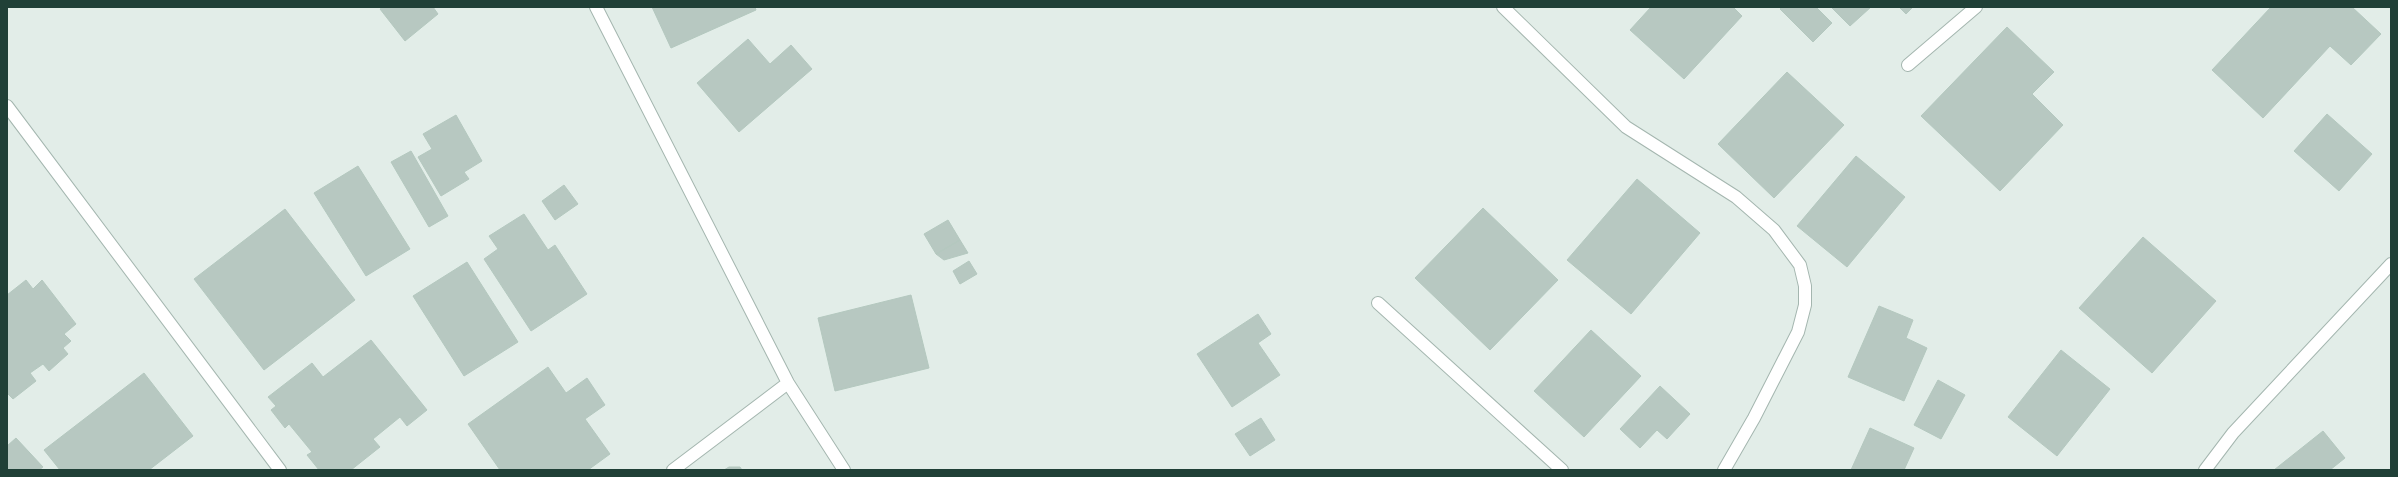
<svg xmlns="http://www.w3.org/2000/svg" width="2398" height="477" font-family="Figtree,sans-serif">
<rect width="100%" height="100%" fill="#e2ede8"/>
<path fill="#b7c8c1" stroke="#b4c8bf" d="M383,7h50l5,7 -33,27 -25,-32z
M652,7h103l1,3 -85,38z
M1651,7h82l9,9 -58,63 -54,-49z
M1782,7h34l16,16 -19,19 -33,-33z
M1831,7h40l-21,19z
M1899,7h14l-7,7z
M2271,7h81l29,27 -30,31 -21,-19 -67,72 -51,-48z
M2007,27l47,45 -22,22 31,31 -63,66 -79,-75z
M748,39l22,25 21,-19 21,24 -73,63 -42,-49z
M1787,72l57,53 -70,73 -56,-54z
M2327,114l45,40 -33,37 -45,-40z
M456,115l26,46 -18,11 5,7 -28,17 -23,-39 14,-8 -9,-15z
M411,151l37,65 -19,11 -38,-65z
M1856,156l49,41 -58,70 -50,-41z
M358,166l52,83 -44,27 -52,-83z
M1637,179l63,54 -69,81 -64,-54z
M564,185l14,19 -23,16 -13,-19z
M1483,208l75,72 -68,70 -75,-72z
M285,209l70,91 -91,70 -70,-91z
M524,214l24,36 7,-5 32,49 -56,37 -47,-72 14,-10 -9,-13z
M948,220l12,20 -24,14 -12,-20z
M2143,237l73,64 -64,72 -73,-65z
M960,240l8,13 -24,7 -8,-6z
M969,261l8,13 -17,10 -7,-13z
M467,262l51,80 -54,34 -51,-80z
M26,280l7,9 9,-9 34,44 -12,10 7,7 -8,7 5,6 -19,17 -6,-7 -13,9 6,8 -23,18 -6,-6v-98z
M911,295l18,73 -94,23 -17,-73z
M1879,306l34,14 -7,18 21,10 -23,53 -56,-24z
M1258,314l13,20 -13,9 22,32 -48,32 -35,-53z
M1591,330l50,46 -57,61 -50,-46z
M371,340l56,70 -20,16 -7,-9 -27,22 7,8 -29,23h-32l-12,-15 5,-3 -23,-28 -4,4 -14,-18 5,-4 -8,-9 44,-34 11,14z
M2061,350l49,39 -53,67 -49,-39z
M548,367l18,26 21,-15 18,27 -20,14 25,35 -22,16h-88l-32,-46z
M144,373l49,63 -44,34h-89l-16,-20z
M1938,380l27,15 -24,44 -27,-14z
M1660,386l30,28 -23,25 -10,-9 -17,18 -20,-19z
M1261,418l14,22 -25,16 -15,-22z
M1870,428l44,20 -10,22h-53z
M2323,431l22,27 -15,12h-56z
M16,438l27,29 -4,3h-32v-24z
M729,467h11l2,3h-18z"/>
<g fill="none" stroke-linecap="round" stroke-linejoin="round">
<defs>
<path id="minor" d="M596,7l192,376 56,87
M1503,7l123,120 110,70 38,33 26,35 5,21v19l-7,27 -44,86 -30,52
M1908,65l68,-58
M7,106l273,364
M1378,303l184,167
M673,470l115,-87
M2205,470l28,-37 158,-169"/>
</defs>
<use href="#minor" stroke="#a4b6af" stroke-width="14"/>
<use href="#minor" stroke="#fff" stroke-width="12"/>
</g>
<rect width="2398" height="477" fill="none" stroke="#204037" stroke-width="16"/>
</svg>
